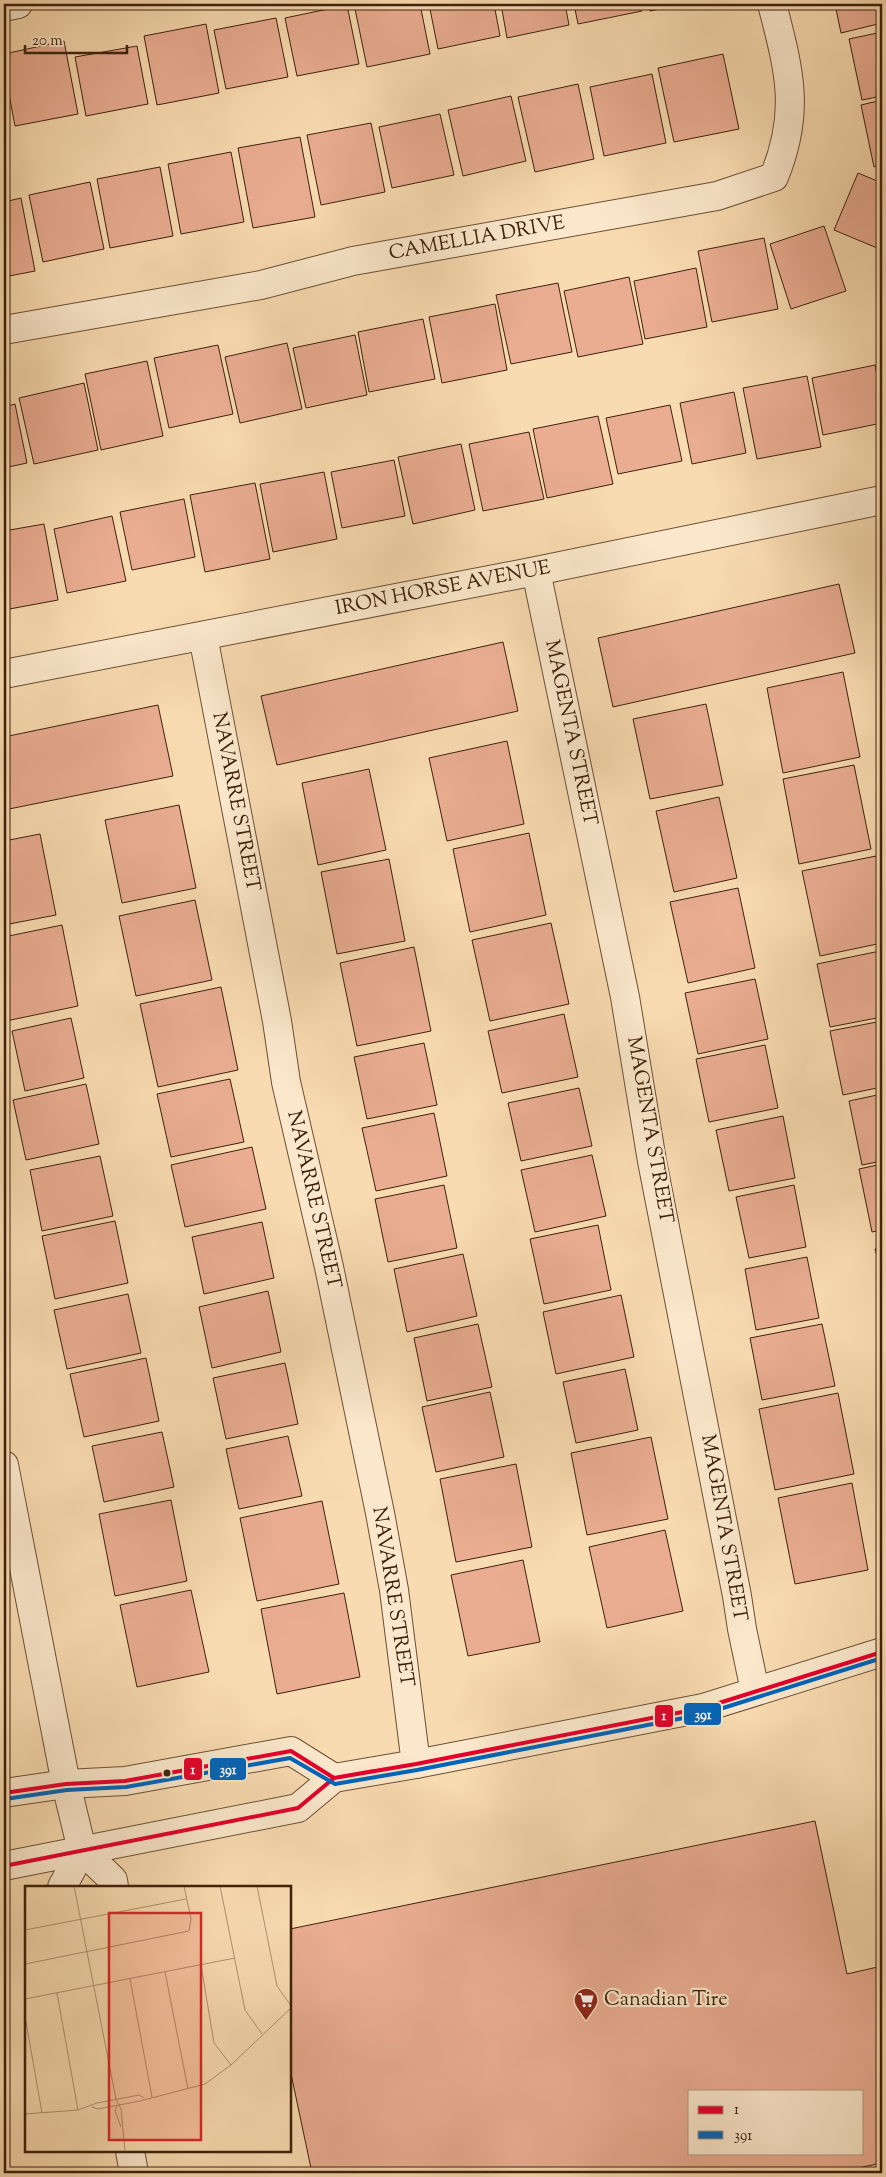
<svg xmlns="http://www.w3.org/2000/svg" width="886" height="2177" font-family="'Sorts Mill Goudy',serif">
<rect width="100%" height="100%" fill="#f9dbb1"/>
<filter id="stains"><feTurbulence type="fractalNoise" baseFrequency=".004" numOctaves="4"/><feColorMatrix values="0 0 0 0 .2 0 0 0 0 .09 0 0 0 0 .02 0 0 0 .5 -.17"/></filter>
<radialGradient id="worn" r=".72"><stop offset=".6" stop-color="#630" stop-opacity="0"/><stop offset="1" stop-color="#630" stop-opacity=".3"/></radialGradient>
<path fill="#eaad92" stroke="#3d210c" fill-rule="evenodd" d="M354,4h66l10,50 -63,13z
M429,4h65l6,32 -62,13z
M501,4h64l4,21 -62,13z
M574,4h66l2,7 -64,13z
M649,4h39l-38,7z
M835,4h47v19l-41,10z
M347,5l12,59 -62,12 -12,-58z
M276,18l12,59 -62,12 -12,-59z
M206,24l13,69 -62,12 -13,-69z
M882,32v64l-20,4 -13,-61z
M64,41l14,73 -63,12 -11,-58v-14z
M137,46l11,58 -62,12 -11,-59z
M723,54l16,75 -65,13 -16,-74z
M652,74l14,69 -62,13 -14,-69z
M578,84l16,75 -59,13 -17,-75z
M511,96l15,65 -63,15 -15,-66z
M882,100v65l-8,2 -13,-62z
M4,107l4,23h-4z
M440,114l14,61 -62,13 -13,-61z
M371,123l14,69 -64,13 -14,-70z
M300,137l15,80 -62,11 -15,-80z
M231,152l13,70 -63,12 -13,-70z
M160,167l13,69 -63,12 -13,-69z
M858,173l24,10v67l-48,-20z
M90,182l14,67 -61,13 -14,-67z
M21,198l14,73 -31,6v-75z
M824,226l22,65 -55,18 -21,-65z
M764,238l14,71 -66,13 -14,-71z
M696,268l11,59 -62,12 -11,-58z
M629,277l14,67 -65,13 -14,-66z
M558,283l14,69 -61,12 -15,-69z
M495,304l12,66 -65,13 -13,-66z
M423,319l12,60 -66,13 -11,-60z
M355,335l12,60 -61,13 -13,-60z
M287,343l15,66 -62,14 -15,-66z
M218,345l15,69 -64,14 -15,-70z
M147,361l16,75 -62,14 -16,-76z
M875,365l7,36v22l-59,12 -11,-57z
M807,376l14,71 -64,12 -14,-71z
M84,383l14,67 -64,14 -15,-66z
M734,392l12,61 -54,11 -12,-61z
M15,404l12,59 -23,5v-61z
M670,405l12,56 -64,13 -12,-56z
M598,416l15,68 -66,14 -14,-69z
M529,432l15,67 -61,12 -14,-67z
M461,444l14,66 -62,14 -15,-67z
M394,460l11,56 -63,12 -11,-56z
M324,472l13,67 -64,13 -13,-68z
M255,483l15,76 -65,13 -15,-77z
M184,499l11,58 -63,13 -12,-58z
M112,516l14,65 -59,12 -13,-64z
M44,524l14,76 -54,10v-79z
M839,584l16,69 -242,54 -15,-69z
M503,642l15,69 -241,54 -16,-69z
M843,672l17,85 -77,16 -16,-85z
M706,704l17,81 -73,14 -17,-80z
M158,705l15,71 -169,34v-73z
M507,741l17,83 -77,17 -18,-83z
M854,765l17,84 -72,15 -16,-85z
M369,769l17,81 -68,15 -16,-82z
M719,797l18,81 -63,14 -18,-81z
M179,805l17,83 -74,15 -17,-83z
M529,833l17,82 -76,17 -17,-83z
M40,834l16,81 -52,10v-84z
M876,856l6,29v58l-62,13 -18,-85z
M389,859l16,82 -68,13 -16,-82z
M738,888l17,80 -67,15 -18,-81z
M195,900l17,80 -76,16 -17,-80z
M551,923l18,81 -79,17 -18,-81z
M62,925l16,81 -72,15 -2,-13v-71z
M414,947l17,84 -74,15 -17,-83z
M880,951l2,14v52l-52,10 -13,-63z
M755,979l13,60 -70,15 -13,-61z
M221,987l17,83 -80,17 -18,-83z
M564,1014l14,63 -76,16 -14,-62z
M71,1018l13,60 -59,13 -13,-60z
M882,1021v66l-39,8 -13,-64z
M424,1043l13,62 -70,14 -13,-62z
M765,1045l13,63 -69,14 -13,-63z
M230,1079l14,63 -73,15 -14,-63z
M86,1084l13,60 -73,16 -13,-60z
M579,1088l13,58 -71,15 -13,-58z
M882,1094v67l-20,4 -13,-64z
M434,1113l13,63 -71,15 -14,-63z
M783,1116l12,62 -66,13 -13,-61z
M252,1147l14,62 -81,18 -14,-62z
M592,1155l14,61 -71,16 -14,-62z
M100,1156l13,60 -71,15 -12,-61z
M882,1164v66l-10,2 -13,-63z
M444,1185l13,63 -69,14 -13,-63z
M794,1185l12,62 -57,11 -13,-61z
M115,1221l13,62 -73,16 -13,-63z
M262,1222l12,56 -70,16 -12,-57z
M598,1225l13,65 -67,14 -14,-65z
M882,1247v28l-7,-26z
M463,1254l14,62 -70,16 -13,-63z
M807,1257l12,61 -63,12 -11,-61z
M268,1291l13,61 -69,16 -13,-61z
M128,1294l13,59 -74,16 -13,-59z
M621,1295l13,62 -78,17 -13,-62z
M478,1324l14,63 -65,14 -13,-63z
M822,1324l13,62 -73,14 -12,-62z
M146,1358l13,63 -75,16 -14,-63z
M285,1363l13,61 -72,15 -13,-61z
M625,1369l13,61 -62,13 -13,-61z
M490,1392l14,65 -68,15 -14,-65z
M838,1393l16,81 -79,16 -16,-81z
M162,1432l12,55 -70,15 -12,-56z
M288,1436l14,60 -63,13 -13,-60z
M651,1437l17,82 -81,16 -16,-82z
M516,1464l16,83 -76,15 -16,-83z
M852,1483l16,87 -73,14 -17,-86z
M171,1500l16,81 -72,15 -16,-82z
M322,1501l17,83 -82,17 -17,-83z
M665,1530l18,81 -76,17 -18,-81z
M523,1560l17,82 -72,14 -17,-81z
M191,1590l18,82 -72,15 -17,-82z
M344,1593l16,84 -83,17 -16,-85z
M815,1821l32,153 35,-8v197l-48,10h-522l-22,-104v-140zM690,2091h172v62h-172z"/>
<g fill="none" stroke-linecap="round" stroke-linejoin="round">
<defs>
<path id="minor" d="M4,7l14,-3
M4,330l257,-45 92,-24 364,-65 57,-19c27,-66 15,-107 -2,-173
M536,571l89,426 27,164 85,435 5,33 13,62
M203,636l74,385 9,61 43,185 51,246 14,77 22,174
M4,674l532,-103 346,-71
M4,1465l62,319 16,66"/>
<path id="tertiary" d="M4,1793l62,-9 59,-3 166,-30 43,27
M82,1850l31,30 1,7
M4,1866l294,-58 36,-30 82,-14 287,-56 179,-56
M62,1887l20,-37
M130,2151l4,22"/>
</defs>
<use href="#minor" stroke="#6c5035" stroke-width="30"/>
<use href="#tertiary" stroke="#6c5035" stroke-width="30"/>
<use href="#minor" stroke="#fbe8cc" stroke-width="28"/>
<use href="#tertiary" stroke="#fbe8cc" stroke-width="28"/>
<defs>
<path id="bus-1" d="M4,1793l62,-9 59,-3 166,-30 43,27 40,-7
M4,1866l294,-58 36,-30 82,-14 287,-56 179,-56"/>
<path id="bus-2" d="M5,1799l62,-9 59,-3 164,-29 45,26 82,-14 287,-56 178,-56"/>
</defs>
<use href="#bus-1" stroke="#fbe8cc" stroke-width="8"/>
<use href="#bus-2" stroke="#fbe8cc" stroke-width="8"/>
<use href="#bus-1" stroke="#e4002b" stroke-width="4"/>
<use href="#bus-2" stroke="#0065bd" stroke-width="4"/>
</g>
<defs>
<symbol id="supermarket-pin" viewBox="-11 -11 22 30"><path d="M0 17L-7.5 6A9.5 9.5 0 1 1 7.5 6Z" fill="#8f2418" stroke="#fbe8cc"/><path d="M-6-5.5h2.5l.6 2H6L4.5 2H-2.5L-4.4-4H-6ZM-1.5 3.2a1.3 1.3 0 1 0 .1 0ZM3 3.2a1.3 1.3 0 1 0 .1 0Z" fill="#fff"/></symbol>
</defs>
<g fill-rule="evenodd">
<use href="#supermarket-pin" x="572" y="1986" width="28" height="38"/>
</g>
<circle fill="#3d210c" stroke="#fbe8cc" stroke-width="2" cx="167" cy="1773" r="4.5"/>
<g text-anchor="middle" dominant-baseline="central" stroke-width="4.5" stroke-linejoin="round" paint-order="stroke">
<g font-size="20" fill="#3d210c" stroke="#fbe8cc">
<text transform="translate(477 239) rotate(-10)">CAMELLIA DRIVE</text>
<text transform="translate(443 589) rotate(-11)">IRON HORSE AVENUE</text>
<text transform="translate(570 733) rotate(78)">MAGENTA STREET</text>
<text transform="translate(235 802) rotate(79)">NAVARRE STREET</text>
<text transform="translate(649 1130) rotate(80)">MAGENTA STREET</text>
<text transform="translate(313 1200) rotate(77)">NAVARRE STREET</text>
<text transform="translate(723 1528) rotate(80)">MAGENTA STREET</text>
<text transform="translate(392 1597) rotate(81)">NAVARRE STREET</text>
</g>
<g font-size="20" fill="#3d210c" stroke="#fbe8cc" text-anchor="start">
<text x="604" y="2000">Canadian Tire</text>
</g>
</g>
<g transform="translate(25 1886)">
<rect width="266" height="266" fill="#f9dbb1"/>
<path fill="none" stroke="#ae916f" stroke-width="1" d="M49,0l42,213 5,10 4,43M195,0l25,124 17,24M232,0l20,100 15,21M0,44l161,-31M0,78l164,-33 2,-12 -7,-33M176,79l13,78 17,22M140,86l23,117M105,93l22,118M32,107l21,117M0,113l210,-41M0,130l17,97M92,220l-2,5 6,16M67,221l6,2 42,-8 65,-17 26,-19 61,-58M0,228l53,-4 19,-7 42,-8 5,3"/>
<path fill="#d62828" fill-opacity="0.15" stroke="#d62828" stroke-width="2.5" d="M84,27h92v227h-92z"/>
<rect width="266" height="266" fill="none" stroke="#3d210c" stroke-width="2.5"/>
</g>
<g stroke="#fbe8cc" stroke-width="2">
<rect x="683" y="1702" width="39" height="24" rx="5" fill="#0065bd"/>
<rect x="654" y="1704" width="20" height="24" rx="5" fill="#e4002b"/>
<rect x="183" y="1757" width="20" height="24" rx="5" fill="#e4002b"/>
<rect x="209" y="1757" width="38" height="24" rx="5" fill="#0065bd"/>
</g>
<g font-size="14" text-anchor="middle" font-weight="bold" fill="#fff">
<text x="703" y="1719">391</text>
<text x="664" y="1720">1</text>
<text x="193" y="1774">1</text>
<text x="228" y="1774">391</text>
</g>
<rect width="886" height="2177" fill="none" stroke="#f9dbb1" stroke-width="20"/>
<rect x="5" y="5" width="876" height="2167" fill="none" stroke="#3d210c" stroke-width="2.5"/>
<rect x="10" y="10" width="866" height="2157" fill="none" stroke="#3d210c"/>
<rect x="688" y="2090" width="175" height="65" fill="#fbe8cc" stroke="#af987f"/>
<rect x="698" y="2106" width="25" height="8" fill="#e4002b" stroke="#af987f"/>
<text x="734" y="2114" font-size="15" fill="#3d210c">1</text>
<rect x="698" y="2131" width="25" height="8" fill="#0065bd" stroke="#af987f"/>
<text x="734" y="2140" font-size="15" fill="#3d210c">391</text>
<path d="M25 45v8h102v-8" fill="none" stroke="#3d210c" stroke-width="2.5"/>
<text x="32" y="45" font-size="15" fill="#3d210c" stroke="#fbe8cc" stroke-width="4" paint-order="stroke">20 m</text>
<rect width="100%" height="100%" filter="url(#stains)"/>
<rect width="100%" height="100%" fill="url(#worn)"/>
</svg>
